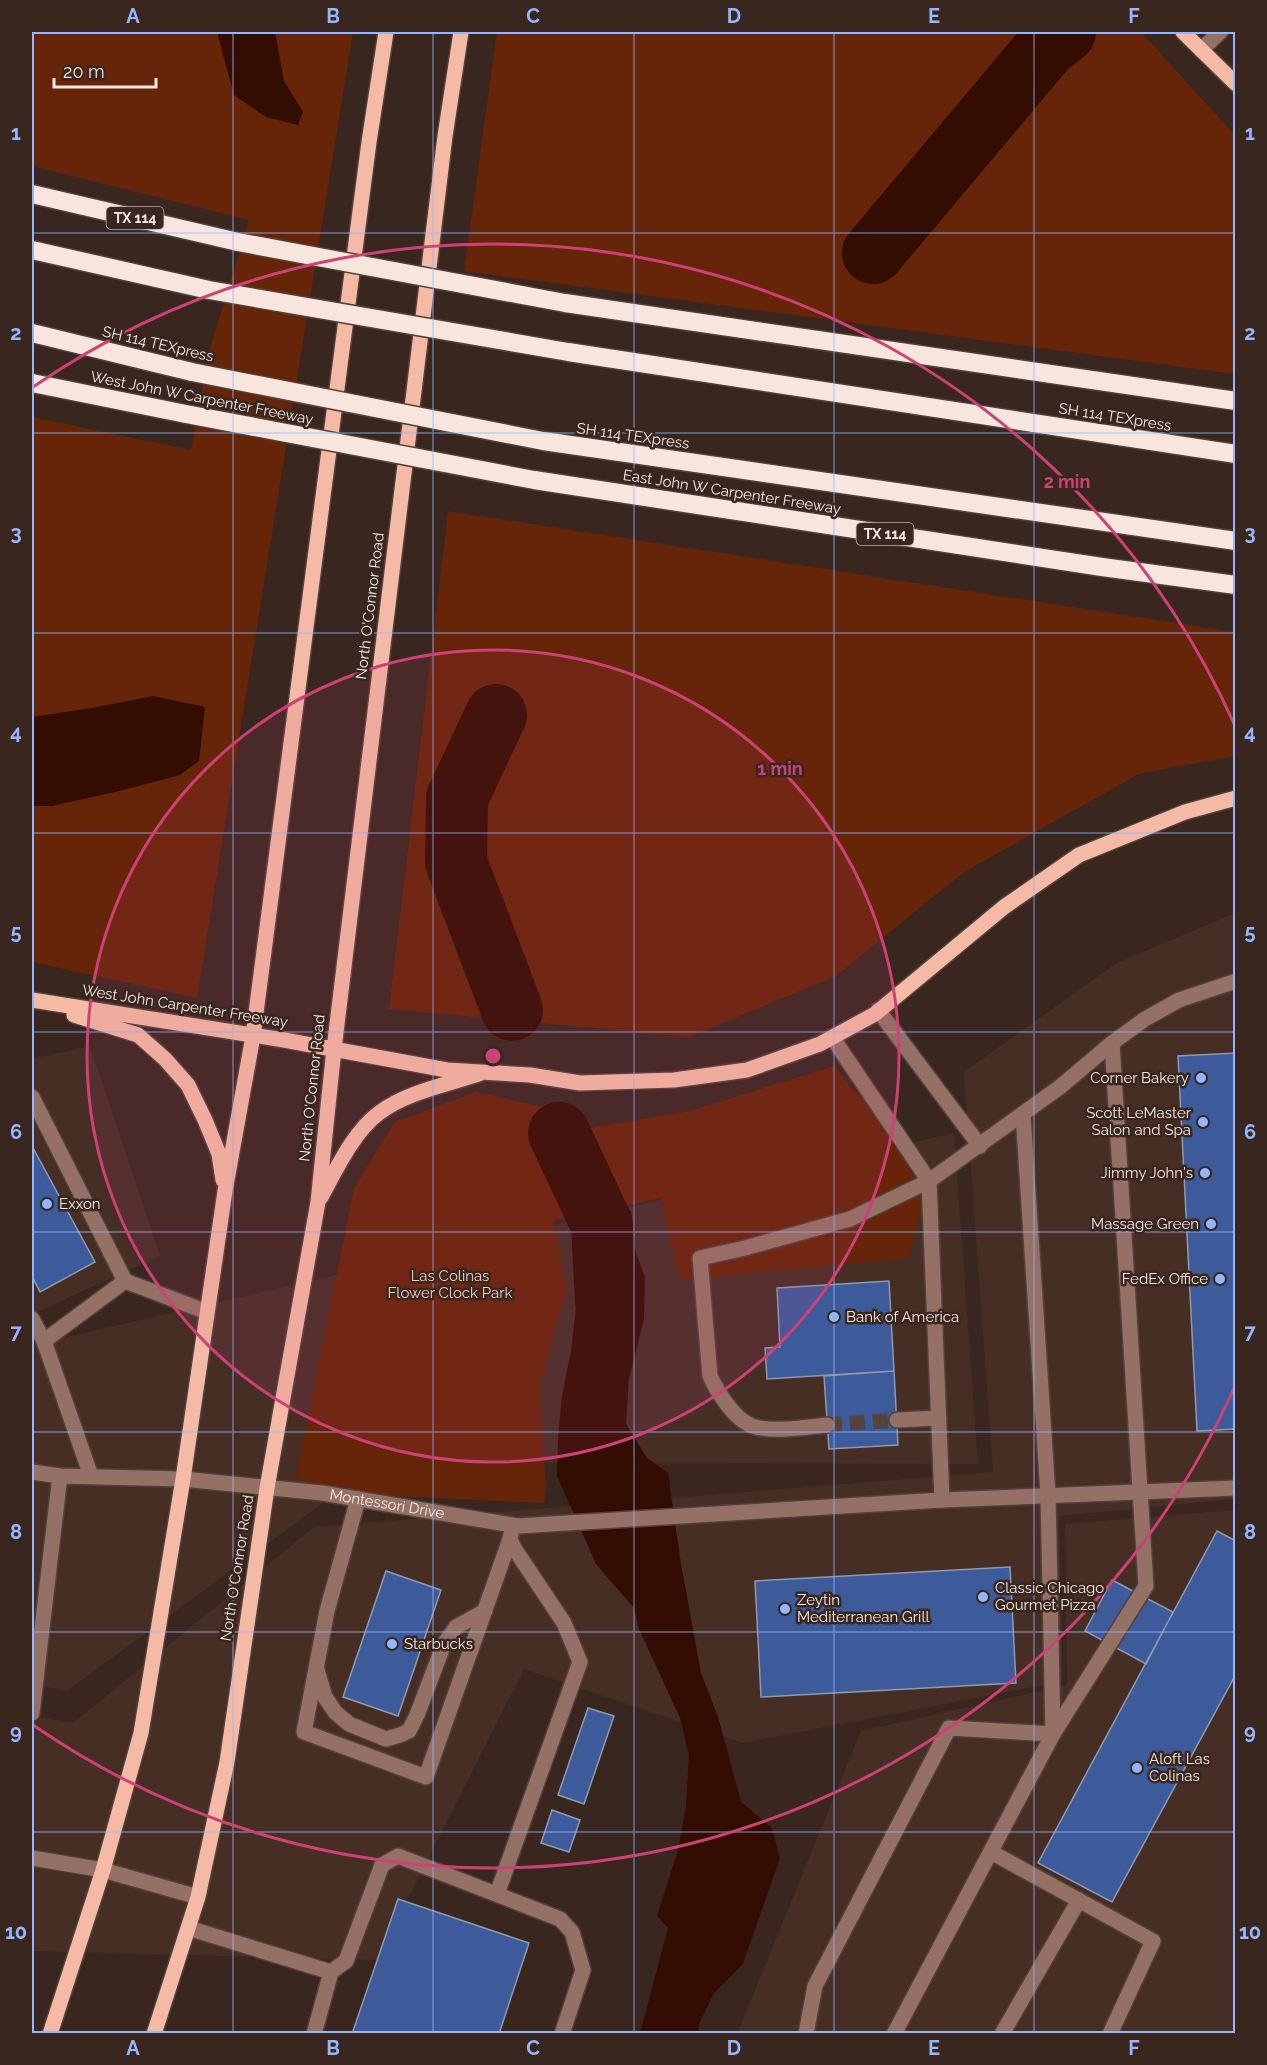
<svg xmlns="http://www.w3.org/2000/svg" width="1267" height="2065" font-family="Raleway,sans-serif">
<rect width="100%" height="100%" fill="#38261f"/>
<path fill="#462e25" d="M1235,913v586l-176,17 4,165 -320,62 -219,-74 -147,291 -345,-9v-235l41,7 241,-196 679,-55 -29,-400 151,-108z
M90,1046l70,210 -128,58v-255z
M954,1133l24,331 -599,-2 -312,229 -35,-7v-339z
M1235,1510v523l-498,1 124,-303 206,-46 -2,-161z"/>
<path fill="#662408" d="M32,32h321l-156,966 -165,-36v-545l159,33 18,-98 40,-132 -217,-54z
M497,32h644l94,103v239l-771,-103z
M448,511l787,121v124l-96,18 -175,98 -128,104 -147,61 -300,-28z
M834,1066l95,115 -21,77 -228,22 -19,-82 -108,23 14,68 -28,99 7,100 -2,15 -222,-10 -26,-17 58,-288 40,-65 81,-31 97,21 19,15 99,-17z"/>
<path fill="#330d01" d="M217,32h58l9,49 19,31 -5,13 -32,-8 -32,-22z
M153,696l52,11 -6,54 -19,14 -61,16 -67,15h-20v-89l60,-9z
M631,1211l3,36 11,30 -1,42 -15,60 -3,45 21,34 21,15 13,91 20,109 17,44 23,85 31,26 8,30 -37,106 -29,29 -14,29 -3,11h-57l28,-105 -11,-12 21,-66 8,-43 3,-52 -9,-37 -41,-89 -5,-21 -38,-44 -39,-88 1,-37 4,-44 9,-44 5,-43 12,-35 -11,-49z"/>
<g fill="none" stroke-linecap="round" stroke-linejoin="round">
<path stroke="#330d01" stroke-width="62" d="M873,253l173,-206 19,-15
M496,715l-39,83 -1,64 56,148
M559,1133l43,92 4,77"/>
</g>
<path fill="#3d5a9b" stroke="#909aad" stroke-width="1.5" d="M1236,1053v376l-39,2 -19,-375z
M32,1146l63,116 -55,30 -8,-16z
M889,1281l5,90 -127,8 -2,-31 15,-1 -3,-59z
M894,1371l4,74 -69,4 -5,-73z
M1217,1531l19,10v133l-124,228 -74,-39z
M1010,1567l6,116 -255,14 -6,-116z
M386,1571l55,19 -43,126 -55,-19z
M1112,1580l61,32 -27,52 -61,-33z
M588,1708l26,8 -30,88 -26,-9z
M552,1810l28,10 -11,32 -28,-9z
M398,1899l131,44 -30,91h-147z"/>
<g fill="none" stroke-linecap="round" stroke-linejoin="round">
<path stroke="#54433d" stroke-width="15" stroke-dasharray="15 8" stroke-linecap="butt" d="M827,1425l70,-5"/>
<defs>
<g id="minor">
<path d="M1201,50l19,-18"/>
<path d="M878,1010l102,136"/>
<path d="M32,1097l93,184"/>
<path d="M32,1319l12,22 47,135"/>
<path d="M44,1341l81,-60 82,31"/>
<path d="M897,1420l42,-2"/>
<path d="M827,1425c-21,2 -54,8 -75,1 -18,-7 -34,-33 -42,-50l-10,-118 45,-10 105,-29 79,-38 -97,-144"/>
<path id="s1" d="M32,1472l28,4 123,3 139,14 196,33 424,-26 294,-12"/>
<path d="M358,1499l-31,112 -23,121 122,45 84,-238"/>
<path d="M942,1500l-13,-319 131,-94 52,-44 33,-24 34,-19 57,-19"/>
<path d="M317,1670l8,27 10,15 14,12 37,15 14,-4 9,-4 8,-16 27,-71 12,-17 29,-16"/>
<path d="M32,1713l28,-237"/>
<path d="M991,1852l162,89 -43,93"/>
<path d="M32,1858l71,12 95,27"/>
<path d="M497,1894l83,-232 -16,-39 -50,-75 -4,-9 1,-5"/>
<path d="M188,1928l143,44 15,-11 36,-96 16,-9 162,63 12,13 11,38 -21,64"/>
<path d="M314,2034l17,-62"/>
<path d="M806,2034l9,-48 134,-258 104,6 -5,-239 -25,-381"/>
<path d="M894,2034l159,-300 93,-148 -34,-543"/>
<path d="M1002,2034l77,-134"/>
</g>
<path id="major" d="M1183,32l53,52
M32,1000l252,40 163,30 83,5 50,8 94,-3 73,-10 73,-26 55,-30 129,-107 75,-52 106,-43 51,-14
M74,1015l64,20 27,24 23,26 17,35 14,34 4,26
M321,1197c15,-27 33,-66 58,-84 28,-21 67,-28 100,-39
M50,2034l53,-164 38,-137 42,-254 42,-288 28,-155 116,-894 17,-110
M154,2034l44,-137 29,-135 40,-274 51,-286 16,-153 111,-913 16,-104"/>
<path id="highway" d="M32,194l206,48
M32,250l177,40
M565,303l671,98
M32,333l160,39
M568,352l668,102
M32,383l154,31
M543,441l693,100
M534,480l568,87 134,18"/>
</defs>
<use href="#minor" stroke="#52413b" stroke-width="18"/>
<use href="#major" stroke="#52413b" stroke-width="18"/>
<use href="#highway" stroke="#52413b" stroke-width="21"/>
<use href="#minor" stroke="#947164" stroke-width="15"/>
<use href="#major" stroke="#f5baa5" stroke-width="15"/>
<use href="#highway" stroke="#f7e5de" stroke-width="18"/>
<defs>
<path id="highway-bridge" d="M238,242l327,61
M209,290l359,62
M192,372l351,69
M186,414l348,66"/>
</defs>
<use href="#highway-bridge" stroke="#52413b" stroke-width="21" stroke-linecap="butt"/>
<use href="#highway-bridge" stroke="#f7e5de" stroke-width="18"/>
</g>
<path fill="none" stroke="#95b6fd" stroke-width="1.5" stroke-opacity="0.55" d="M233,32v2002M433,32v2002M634,32v2002M834,32v2002M1034,32v2002M32,233h1204M32,433h1204M32,633h1204M32,833h1204M32,1032h1204M32,1232h1204M32,1432h1204M32,1632h1204M32,1832h1204"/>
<circle cx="493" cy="1056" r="406" fill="#cc4276" fill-opacity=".12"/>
<g fill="none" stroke="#cc4276" stroke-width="3">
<circle cx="493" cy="1056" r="406"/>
<path d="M1235 1386A812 812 0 0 1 33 1725M33 387A812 812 0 0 1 1235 726"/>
</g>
<g fill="#95b6fd" stroke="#38261f" stroke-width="2">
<circle cx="1201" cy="1078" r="6"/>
<circle cx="1203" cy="1122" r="6"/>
<circle cx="1205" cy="1173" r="6"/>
<circle cx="47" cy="1204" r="6"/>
<circle cx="1211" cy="1224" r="6"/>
<circle cx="1220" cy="1279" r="6"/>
<circle cx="834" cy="1317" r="6"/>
<circle cx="983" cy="1597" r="6"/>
<circle cx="785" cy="1609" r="6"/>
<circle cx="392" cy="1644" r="6"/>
<circle cx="1137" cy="1768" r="6"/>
</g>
<g text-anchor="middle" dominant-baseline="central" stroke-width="5" stroke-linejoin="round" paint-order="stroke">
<g fill="#38261f" stroke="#bcaea9" stroke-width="1.5">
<rect x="106.5" y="207" width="57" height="22" rx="4.5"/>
<rect x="856.5" y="523" width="57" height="22" rx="4.5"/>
</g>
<g font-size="14" font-weight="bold" fill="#f5e8e4">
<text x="135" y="218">TX 114</text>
<text x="885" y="534">TX 114</text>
</g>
<g font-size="15" fill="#f5e8e4" stroke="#38261f">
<text transform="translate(158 344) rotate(13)">SH 114 TEXpress</text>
<text transform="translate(202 398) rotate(11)">West John W Carpenter Freeway</text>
<text transform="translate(1115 417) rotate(9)">SH 114 TEXpress</text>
<text transform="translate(633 436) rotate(8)">SH 114 TEXpress</text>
<text transform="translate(732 492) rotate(9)">East John W Carpenter Freeway</text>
<text transform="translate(370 606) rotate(-83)">North O'Connor Road</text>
<text transform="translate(185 1006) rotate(9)">West John Carpenter Freeway</text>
<text transform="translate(312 1088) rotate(-84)">North O'Connor Road</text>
<text stroke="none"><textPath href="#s1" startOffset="357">Montessori Drive</textPath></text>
<text transform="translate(237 1568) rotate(-81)">North O'Connor Road</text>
</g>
<g font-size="15" fill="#f5e8e4" stroke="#38261f" text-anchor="start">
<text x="1189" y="1078" text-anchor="end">Corner Bakery</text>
<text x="1191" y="1113" text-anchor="end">Scott LeMaster<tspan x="1191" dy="17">Salon and Spa</tspan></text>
<text x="1193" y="1173" text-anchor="end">Jimmy John's</text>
<text x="59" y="1204">Exxon</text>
<text x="1199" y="1224" text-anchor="end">Massage Green</text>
<text x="1208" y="1279" text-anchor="end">FedEx Office</text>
<text x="846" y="1317">Bank of America</text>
<text x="995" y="1588">Classic Chicago<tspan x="995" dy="17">Gourmet Pizza</tspan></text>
<text x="797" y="1600">Zeytin<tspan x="797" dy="17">Mediterranean Grill</tspan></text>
<text x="404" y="1644">Starbucks</text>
<text x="1149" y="1759">Aloft Las<tspan x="1149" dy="17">Colinas</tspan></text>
</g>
<g font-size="15" fill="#f8cbbb" stroke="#38261f">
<text x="450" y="1276">Las Colinas<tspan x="450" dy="17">Flower Clock Park</tspan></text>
</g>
</g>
<circle cx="493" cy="1056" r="9" fill="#cc4276" stroke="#38261f" stroke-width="3"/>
<g font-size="18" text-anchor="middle" font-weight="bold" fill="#cc4276" stroke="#38261f" stroke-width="5" stroke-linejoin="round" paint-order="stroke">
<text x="1067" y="488">2 min</text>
<text x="780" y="775">1 min</text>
</g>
<rect width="1267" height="2065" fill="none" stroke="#38261f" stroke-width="66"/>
<path d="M54 78v9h102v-9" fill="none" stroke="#f5e8e4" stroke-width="3"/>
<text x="63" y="78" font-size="18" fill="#f5e8e4" stroke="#38261f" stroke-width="4.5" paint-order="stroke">20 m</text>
<rect x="33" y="33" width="1201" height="1999" fill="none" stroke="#95b6fd" stroke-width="2"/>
<g font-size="20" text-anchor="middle" font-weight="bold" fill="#95b6fd">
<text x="133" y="23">A</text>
<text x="333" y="23">B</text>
<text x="533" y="23">C</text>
<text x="734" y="23">D</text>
<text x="934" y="23">E</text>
<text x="1134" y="23">F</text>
<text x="16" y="140">1</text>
<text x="1250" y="140">1</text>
<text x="16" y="340">2</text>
<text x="1250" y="340">2</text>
<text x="16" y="540">3</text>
<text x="1250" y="540">3</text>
<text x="16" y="739">4</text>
<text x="1250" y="739">4</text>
<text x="16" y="939">5</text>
<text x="1250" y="939">5</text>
<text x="16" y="1139">6</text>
<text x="1250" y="1139">6</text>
<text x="16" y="1339">7</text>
<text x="1250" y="1339">7</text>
<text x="16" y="1539">8</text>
<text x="1250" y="1539">8</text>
<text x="16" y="1739">9</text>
<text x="1250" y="1739">9</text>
<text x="16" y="1939">10</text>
<text x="1250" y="1939">10</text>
<text x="133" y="2055">A</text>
<text x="333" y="2055">B</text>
<text x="533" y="2055">C</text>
<text x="734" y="2055">D</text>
<text x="934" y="2055">E</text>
<text x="1134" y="2055">F</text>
</g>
</svg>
